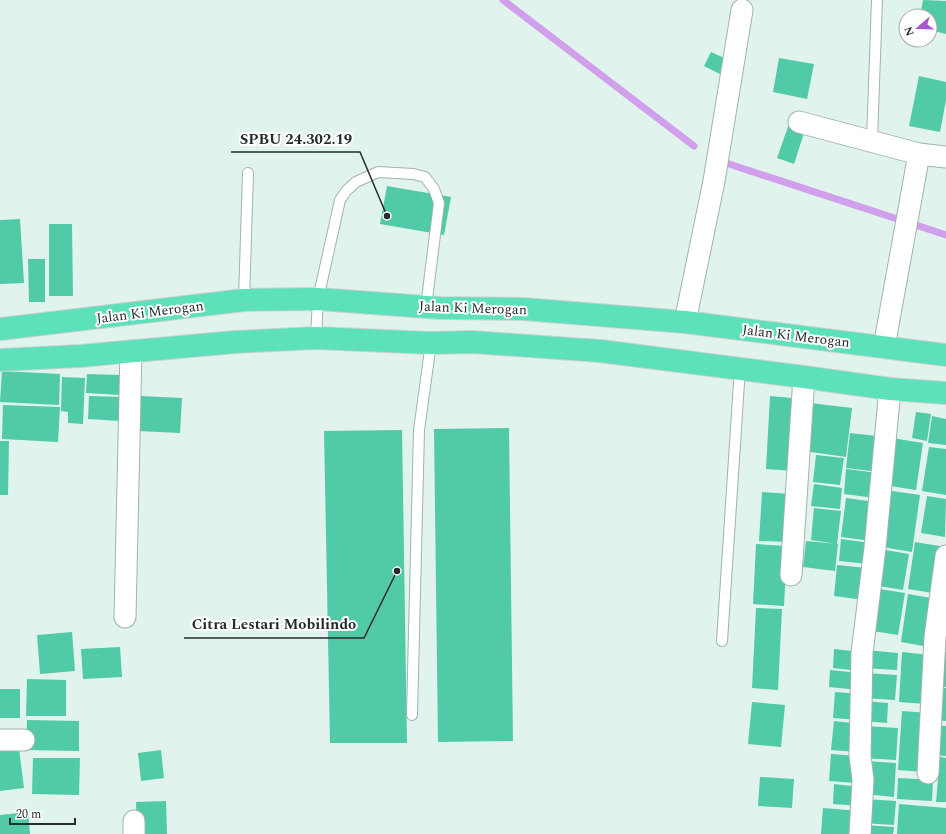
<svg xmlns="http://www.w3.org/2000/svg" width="946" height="834" font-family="Spectral,serif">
<rect width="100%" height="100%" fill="#e0f3ec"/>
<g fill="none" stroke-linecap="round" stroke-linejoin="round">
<path stroke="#d19fec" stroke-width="7" d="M503,0l191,146
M729,164l217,71"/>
</g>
<path fill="#51caa8" d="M923,0l23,1v33l-16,-4v-14h-10z
M711,52l20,9 -7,15 -20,-10z
M779,58l35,6 -7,35 -34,-7z
M919,76l27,6v18l-6,32 -31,-6z
M789,124l16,6 -11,34 -17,-6z
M387,186l64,11 -7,38 -64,-11z
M20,219l4,64 -24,1v-64z
M49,224h23l1,72h-24z
M28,259h17v43h-16z
M2,371l58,3 -1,31 -59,-3z
M87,374l33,1 1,20 -35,-2z
M62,377l23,1 -2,46 -15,-1v-11l-7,-1z
M89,396l32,1 -1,24 -32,-2z
M140,396l42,2 -2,35 -41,-2z
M770,396l22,2 -1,23 3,50 -28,-2z
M810,403l42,5 -6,49 -42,-6z
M3,405l57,2 -2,35 -56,-3z
M916,412l15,2 -4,27 -15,-3z
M932,416l14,3v26l-18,-2z
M509,428l4,313 -75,1 -4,-313z
M402,430l5,313h-77l-6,-312z
M850,433l35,4 -5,35 -34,-4z
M892,438l31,5 -7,47 -32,-5z
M0,441h9l-1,54h-8z
M929,447l17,2v46l-24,-4z
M816,455l28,3 -4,27 -27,-3z
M846,469l32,4 -3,25 -31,-4z
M814,484l28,4 -2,21 -29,-3z
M885,490l35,5 -8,57 -36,-6z
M762,492l29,2 -2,48 -30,-1z
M927,496l19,3 -1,38 -24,-4z
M846,498l29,4 -4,39 -30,-4z
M814,508l27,3 -4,33 -26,-4z
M841,539l30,4 -3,21 -29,-3z
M806,541l32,3 -3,27 -32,-4z
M915,542l31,5 -7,47 -31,-5z
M756,544l31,2 -3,60 -31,-2z
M879,549l30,5 -6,36 -30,-5z
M837,565l30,3 -3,32 -30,-4z
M873,588l32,5 -7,42 -32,-5z
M908,594l29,5 -8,48 -28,-5z
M756,608l26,1 -4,81 -26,-2z
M72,632l3,39 -35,3 -3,-39z
M120,647l2,30 -39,2 -2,-30z
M834,649l18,2 -1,19 -18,-2z
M865,650l33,3 -1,17 -34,-2z
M938,651l8,1v35l-12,-2z
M902,652l27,3 -4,49 -26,-2z
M830,670l30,3 -1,17 -30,-3z
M865,673l32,2 -2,25 -32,-2z
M27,679l39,1v36h-40z
M936,687l10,1v33l-13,-1z
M0,689h20v29h-20z
M835,692l27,2 -3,26 -26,-2z
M864,701l24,2 -1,20 -25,-2z
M752,702l33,3 -4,42 -33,-3z
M902,711l27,2 -4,59 -27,-2z
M27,720l52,1v30l-53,-1z
M834,721l26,3 -2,28 -27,-2z
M934,725l12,1v30l-14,-1z
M864,726l34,2 -2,32 -35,-2z
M19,749l5,39 -24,3v-40z
M161,750l3,28 -23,3 -3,-28z
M831,754l27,2 -2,27 -27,-2z
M940,757l6,1v44h-10z
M33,758h47l-1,37 -47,-1z
M866,761l30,2 -2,34 -30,-3z
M760,777l34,2 -2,29 -34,-2z
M898,778l35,2 -1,21 -35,-2z
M834,784l27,3 -1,19 -27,-2z
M864,799l32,2 -2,24 -32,-2z
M166,801l1,33h-30l-1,-32z
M899,804l47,4v26h-49z
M823,808l37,3 -2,23h-37z
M28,812l2,22h-30v-19z
M865,825l29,2 -1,7h-29z"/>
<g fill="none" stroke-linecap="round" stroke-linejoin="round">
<defs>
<path id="lane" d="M872,140l5,-140
M244,300l4,-127
M316,338l2,-39 22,-99 6,-9 10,-9 22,-10 35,2 12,3 9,12 5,14 -13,104
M722,641l18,-273
M412,715l7,-285 12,-87"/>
<path id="street" d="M799,122l120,32
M685,322l29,-141 28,-171
M884,347l35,-193 27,3
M791,575l13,-198
M125,617l6,-266
M0,740h24
M928,773l7,-136 11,-81
M134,834v-13
M860,834l3,-54 -3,-24 2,-103 13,-105 15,-159"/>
<path id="highway" d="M0,329l244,-29 74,-1 122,9 83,1 162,13 261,33
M0,360l80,-4 155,-14 81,-4 115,5 41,-1 128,9 204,26 86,12 56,4"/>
</defs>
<use href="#lane" stroke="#a1b3ac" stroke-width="12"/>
<use href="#street" stroke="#a1b3ac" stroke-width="23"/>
<use href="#highway" stroke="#cfd1d0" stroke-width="24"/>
<use href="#lane" stroke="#fff" stroke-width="10"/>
<use href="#street" stroke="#fff" stroke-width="21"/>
<use href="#highway" stroke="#5ce1bb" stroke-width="22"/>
</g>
<g text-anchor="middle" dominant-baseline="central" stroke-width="4" stroke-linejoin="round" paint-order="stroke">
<g font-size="14" fill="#252c2a" stroke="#fff">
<text transform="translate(473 308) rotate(2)">Jalan Ki Merogan</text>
<text transform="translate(150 312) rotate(-7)">Jalan Ki Merogan</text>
<text transform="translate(796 336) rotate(7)">Jalan Ki Merogan</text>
</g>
</g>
<path fill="none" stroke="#252c2a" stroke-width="1.5" d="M387 216L360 152H231M397 571L364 638H184"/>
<g fill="#252c2a" stroke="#fff" stroke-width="1.5">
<circle cx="387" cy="216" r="4"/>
<circle cx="397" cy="571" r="4"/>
</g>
<g font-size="15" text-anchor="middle" font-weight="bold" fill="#252c2a" stroke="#fff" stroke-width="4" stroke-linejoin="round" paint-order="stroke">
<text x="296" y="144">SPBU 24.302.19</text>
<text x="274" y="629">Citra Lestari Mobilindo</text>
</g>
<g transform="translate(918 28) rotate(250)"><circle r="19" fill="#ffffff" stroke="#a8abaa"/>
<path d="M0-3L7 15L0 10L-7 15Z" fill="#a558cb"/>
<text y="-6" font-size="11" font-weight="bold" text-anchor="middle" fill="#252c2a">N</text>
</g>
<path d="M10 818v6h65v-6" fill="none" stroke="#252c2a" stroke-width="2"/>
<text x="16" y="818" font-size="12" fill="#252c2a" stroke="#ffffff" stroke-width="3" paint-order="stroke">20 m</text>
</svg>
